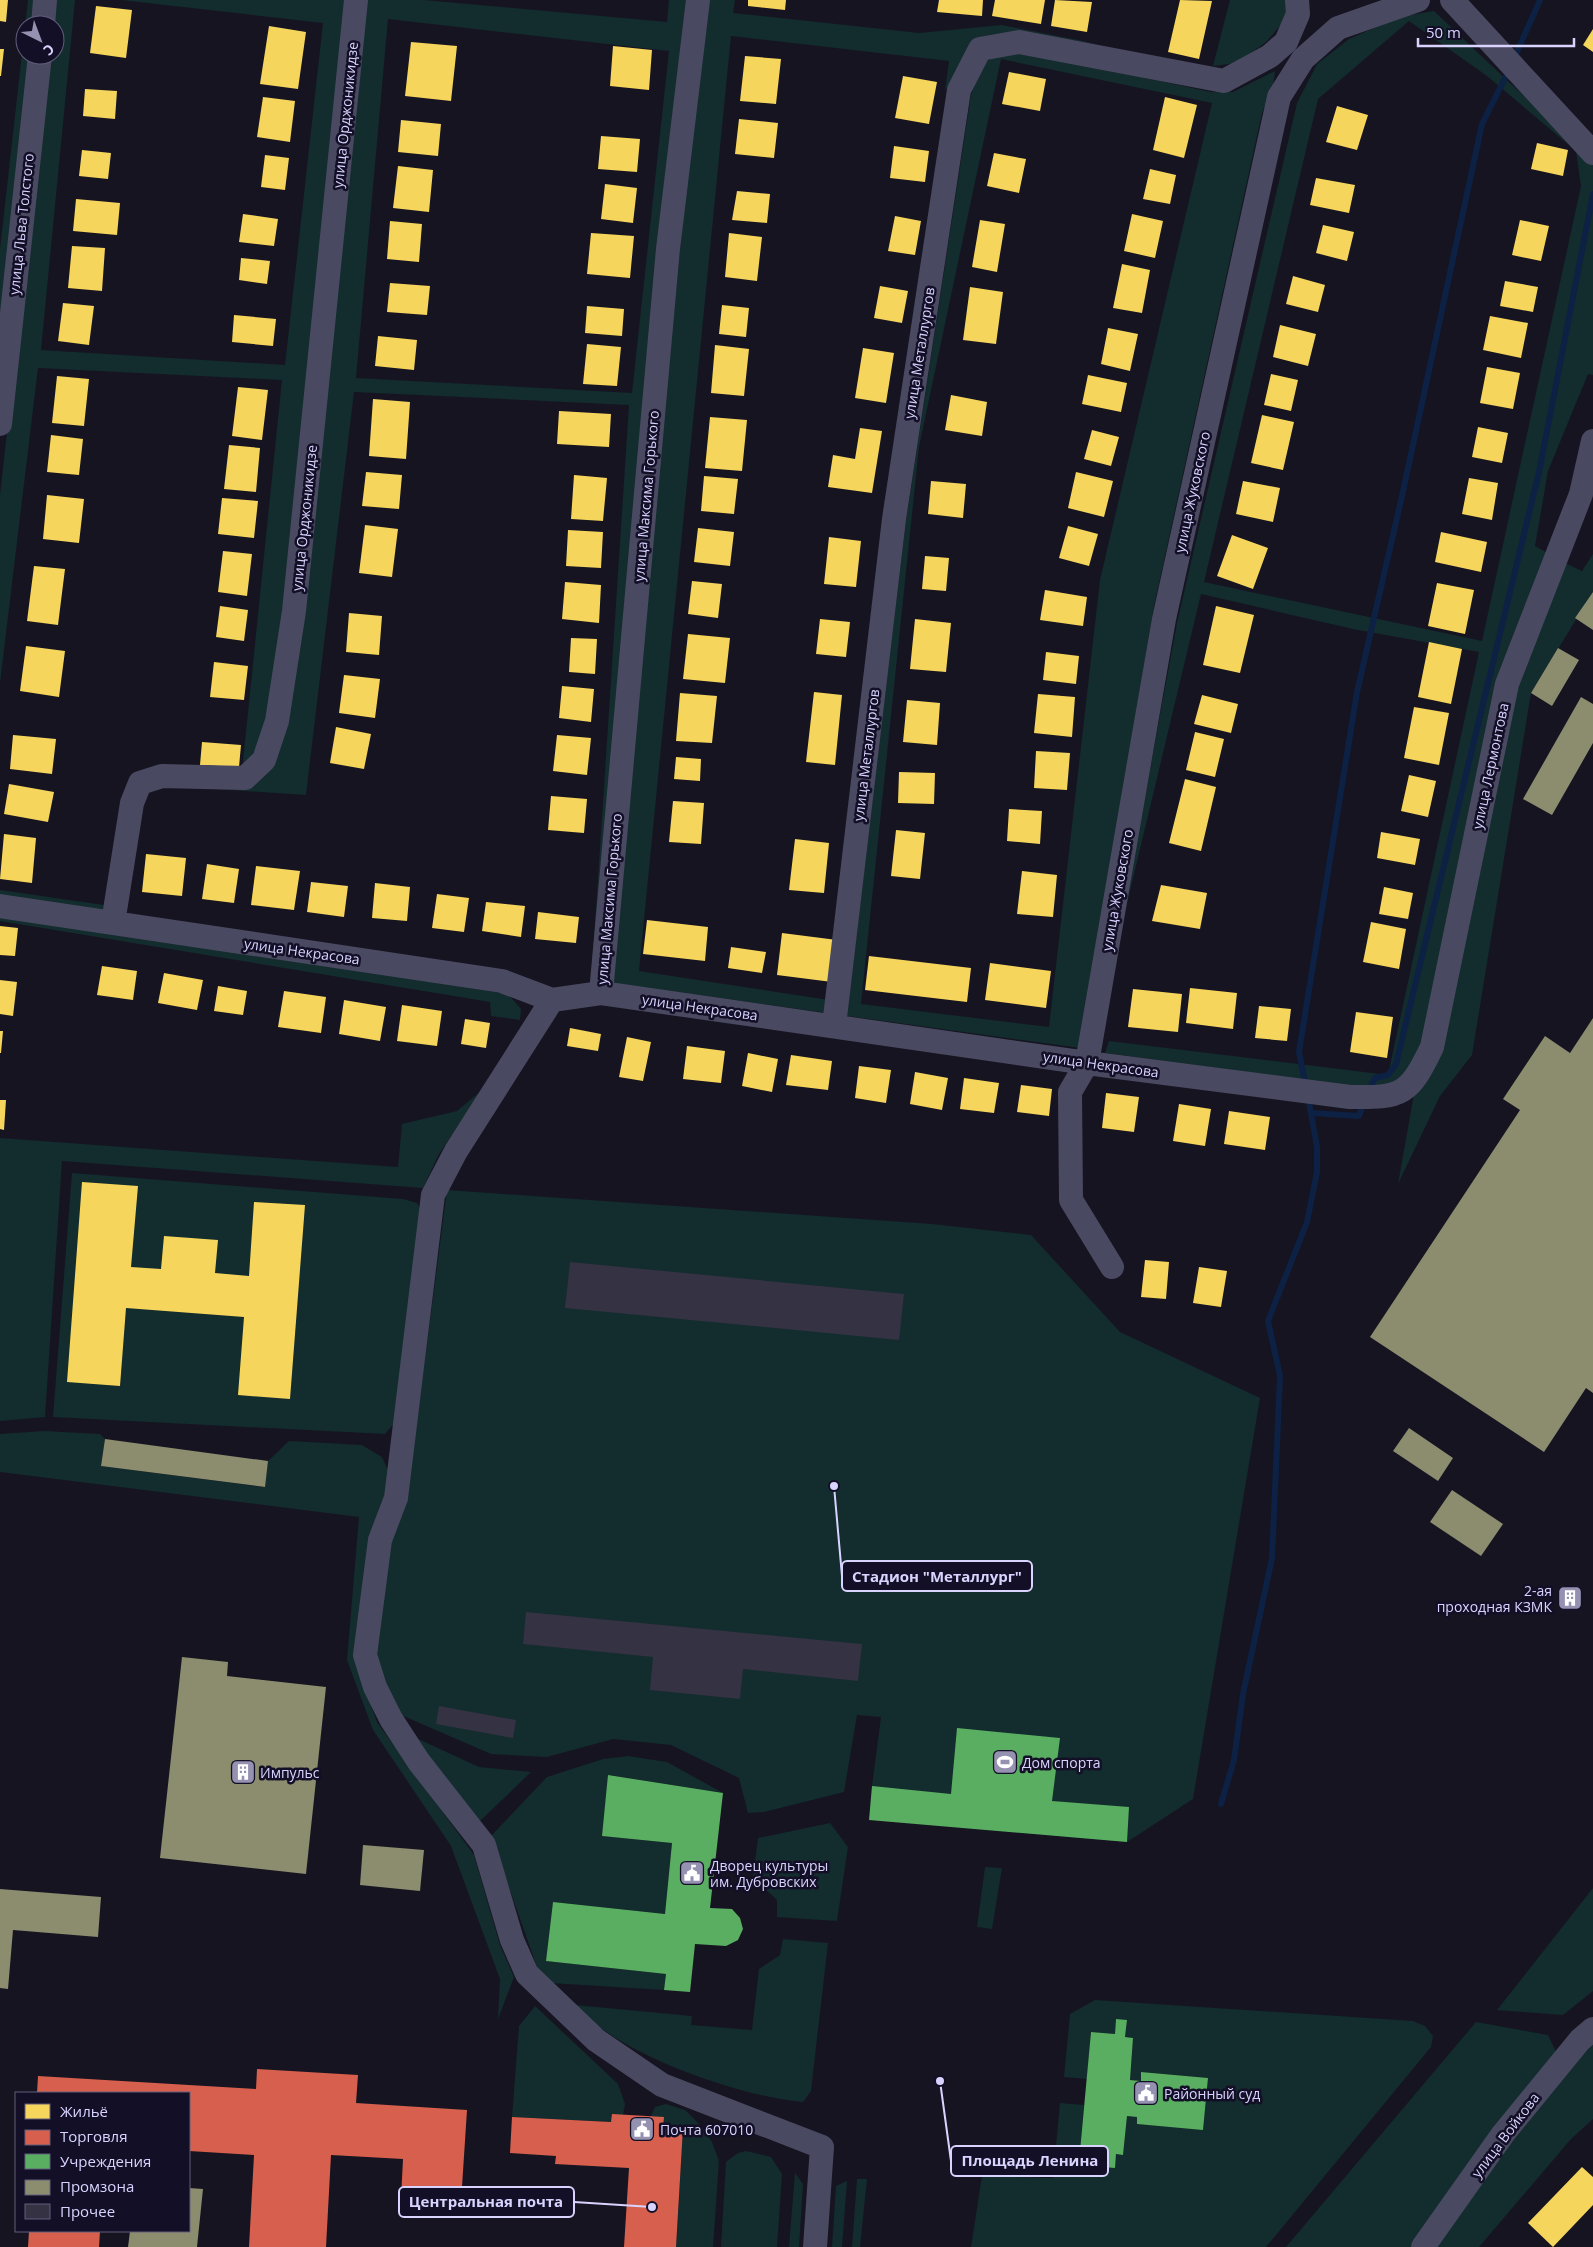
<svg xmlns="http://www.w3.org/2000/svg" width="1593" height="2247" font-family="'Open Sans',sans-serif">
<rect width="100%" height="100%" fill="#161421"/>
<path fill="#132c2d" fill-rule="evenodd" d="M28,0h12l-3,25h-12v30h8l-33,276v-82z
M55,0h20l-34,350 244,15 38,-342 -202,-23h227l-62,603 -26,150 -18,18 40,-391 -244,-12 -38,315v-188l49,-440h6v-30h-3z
M364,0h60l243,22 2,-22h21l-98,970 37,-565 -275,-13 -48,403 -152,-10 117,-18zM388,19l281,32 -37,342 -276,-15z
M707,0h28l-2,13 186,20 83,-8 96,19 -83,-12 -41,8 -29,51 4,-30 -218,-25 -92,935 190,29 -1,13 -218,-30 74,-775z
M1230,0h56v19l-20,23 -29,21 -24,3z
M1434,11l77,73 71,63 11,13v215l-5,-1 -40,97 -13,75 14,8 -124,490 -29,40 -20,5 -271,-36 4,-12 279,34 91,-423 -126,-23 -152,-35 -82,343 58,-314 120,-520 20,-39 32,-25 50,-22zM1409,21l78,55 89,75 5,35 -99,455 -278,-59 114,-483z
M1015,50l196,42h22l42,-21 -2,15 -11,27 -108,493 -74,442 -233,-32 58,-489 66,-432 11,-31 11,-7zM1001,59l211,44 -112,477 -51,447 -188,-23 58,-557z
M1593,554v38l-62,101 -59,362 -32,41 -42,88 16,-90 99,-409 50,-123 19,9z
M0,890l104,15 -1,8 -103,-17z
M0,914l508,80 13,15 -1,11 -29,-4 -1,-14 -490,-81z
M482,1090l-43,64 -16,34 -361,-27 -17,256 -45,4v-283l398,29 4,-43 55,-13z
M72,1173l331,26 14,4 6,12 -26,205 -12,14 -332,-17z
M447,1190l485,34 99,11 89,97 140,66 -67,401 -66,43 -180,-16 -75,-40 9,-69 -24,-2 -13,77 -80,20 -16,1 -9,-35 -68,-33 -58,-6 -66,18 -56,-3 -90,-39 -17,-32 -8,-33 13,-106 17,-38z
M44,1431l56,3 5,5 -4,27 163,21 4,-26 21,-20 73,4 20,12 7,16 -34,187 22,62 97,133 26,90 14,32 -16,42 2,-40 -49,-133 -78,-116 -26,-70 12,-143 -359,-45v-38z
M414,1737l65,30 52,5 -53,51z
M628,1756l39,6 56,31 -114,-18 -7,61 70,7 -7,71 -112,-12 -7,59 120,13 -2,16 -114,-7 -13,-16 -46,-131 56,-59 56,-18z
M830,1823l18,24 -11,74 -60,-4v-17l-24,-22 5,-40z
M985,1867l17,1 -10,61 -15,-2z
M1593,1888v103l-30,24 -66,-5z
M783,1939l45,4 -17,148 -8,11c-59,-5 -155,-39 -202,-74 -9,-6 -17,-15 -26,-23l117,11 -1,9 61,5 7,-61 21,-14z
M1095,2000l318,21 12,5 8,10 -2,11 -165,200h-295l11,-71 71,2 7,-75 24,2 -4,46 23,2 -1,14 12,1 2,-14 7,1 4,-39 10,1v7l66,5 5,-51 -66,-6 -1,9 -11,-1 3,-42 -8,-1 2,-17 -11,-1 -1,15 -24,-2 -4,47 -23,-2 6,-63z
M535,2006l83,78 7,20 -2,11 -12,7 -99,-5 7,-91z
M1476,2022l72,13 9,19 -146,193h-125z
M1593,2042v77l-22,20 -92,108h-43l76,-106z
M666,2104l19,6 16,16 11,16 7,19 -6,86h-37l7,-119 -20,-1 -12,-11 4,-9z
M746,2151l25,6 11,17 -5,73h-56l5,-85 12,-9z
M795,2173l8,11 -4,63h-10z
M857,2179h10l-7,68h-8z
M847,2181l-5,66h-10l4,-61z"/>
<path fill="#f6d55c" d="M0,0h8l-2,22 -6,-1z
M748,0h38l-1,10 -37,-4z
M939,0h44l-1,16 -45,-4z
M995,0h50l-4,24 -49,-8z
M1055,0l37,2 -5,30 -36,-6z
M1180,0l32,1 -13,58 -31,-7z
M96,6l36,4 -6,48 -36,-5z
M269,26l37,6 -8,57 -38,-5z
M1593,29v23l-10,-7z
M411,42l46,4 -6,55 -46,-5z
M613,46l39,4 -3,40 -39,-4z
M0,49h4l-3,27h-1z
M745,56l36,3 -5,45 -36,-3z
M1009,72l37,7 -6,32 -38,-7z
M903,76l34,6 -8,42 -34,-6z
M85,89l32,2 -2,28 -32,-3z
M263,97l32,4 -5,41 -33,-5z
M1165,97l32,8 -13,53 -31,-8z
M1337,106l31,9 -11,35 -31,-8z
M739,119l39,4 -4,35 -39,-4z
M401,120l40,4 -3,32 -40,-4z
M601,136l39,3 -3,33 -39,-3z
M1537,143l31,7 -5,26 -32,-7z
M894,146l35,5 -4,31 -35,-4z
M82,150l29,3 -3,26 -29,-3z
M994,153l32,6 -7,34 -32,-7z
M265,155l24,3 -4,32 -24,-3z
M398,166l35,4 -4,42 -36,-4z
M1150,169l26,6 -6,29 -27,-5z
M1316,178l39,7 -6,28 -39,-8z
M605,184l32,4 -4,35 -32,-4z
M737,191l33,3 -3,29 -35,-3z
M76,199l44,4 -3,32 -44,-4z
M243,214l35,5 -4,27 -35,-4z
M1132,214l31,7 -8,37 -31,-7z
M895,216l26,5 -6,34 -27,-4z
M980,220l25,4 -8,48 -25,-5z
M1520,220l29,6 -8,35 -29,-6z
M390,221l32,3 -3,38 -32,-3z
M1323,225l31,7 -7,29 -31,-8z
M591,233l43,3 -4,42 -43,-4z
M729,233l33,4 -5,44 -32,-4z
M72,246l33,2 -3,43 -34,-3z
M241,258l29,3 -3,23 -28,-4z
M1122,264l28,6 -8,43 -29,-5z
M1293,276l32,9 -7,27 -32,-8z
M1505,281l33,6 -5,25 -33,-6z
M390,283l40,3 -3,29 -40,-3z
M880,286l28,5 -6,32 -28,-5z
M970,287l33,5 -7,52 -33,-4z
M63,303l31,3 -5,39 -31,-4z
M722,305l27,3 -3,29 -27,-3z
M587,306l37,3 -2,27 -37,-3z
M234,315l42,4 -3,27 -41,-4z
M1490,316l38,7 -7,35 -38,-8z
M1280,325l36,9 -8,32 -35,-9z
M1108,328l30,6 -8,37 -29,-7z
M378,336l39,4 -3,30 -39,-4z
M587,344l34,3 -4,39 -34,-2z
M715,345l34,4 -5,47 -33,-3z
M863,348l31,5 -8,50 -31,-5z
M1487,367l33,6 -7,36 -33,-6z
M1271,374l27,6 -7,31 -27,-6z
M1088,375l39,8 -6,29 -39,-8z
M57,376l32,3 -5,47 -32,-3z
M238,387l30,3 -6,50 -30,-4z
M951,395l36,7 -5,34 -37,-6z
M373,399l37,3 -4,57 -37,-3z
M559,411l52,3 -2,33 -52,-3z
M1262,415l32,7 -11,48 -32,-7z
M710,417l37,3 -5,51 -37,-3z
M1478,427l30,6 -6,30 -30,-6z
M860,428l22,3 -10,62 -44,-6 5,-32 22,4z
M1092,430l27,7 -8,29 -27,-7z
M51,435l32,4 -4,36 -32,-3z
M229,445l31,3 -4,44 -32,-3z
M366,472l36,3 -3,34 -37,-3z
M1076,472l37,9 -9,36 -36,-9z
M574,475l33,3 -4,43 -32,-2z
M704,476l34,3 -4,35 -33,-3z
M1469,478l29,5 -6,37 -30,-6z
M931,481l35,3 -3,34 -35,-4z
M1243,481l37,7 -7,34 -37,-8z
M47,495l37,4 -5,44 -36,-4z
M222,498l36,3 -4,37 -36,-4z
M365,525l33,4 -6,48 -33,-4z
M1068,526l30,8 -9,32 -30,-8z
M698,528l36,4 -4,34 -36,-4z
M568,530l35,2 -2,36 -35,-2z
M1441,532l46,10 -6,30 -46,-10z
M1232,535l36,13 -15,41 -36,-13z
M829,537l32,4 -5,46 -32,-3z
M223,551l29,3 -5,42 -29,-4z
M925,556l24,2 -3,33 -24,-2z
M34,566l31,3 -7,56 -31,-4z
M692,581l30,3 -4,34 -30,-4z
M565,582l36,3 -2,38 -37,-4z
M1437,583l37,7 -9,44 -37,-8z
M1045,590l42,7 -4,29 -43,-6z
M220,606l28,4 -4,31 -28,-4z
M1216,606l38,9 -14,58 -37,-8z
M349,613l33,3 -3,39 -33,-3z
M820,619l30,3 -4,35 -30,-3z
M915,619l36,4 -5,49 -36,-3z
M688,634l42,4 -5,45 -42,-4z
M571,638l26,1 -2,35 -26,-2z
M1429,642l33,7 -11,55 -33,-7z
M26,646l39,5 -6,46 -39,-6z
M1046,652l33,4 -3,28 -33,-4z
M214,662l34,4 -4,34 -34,-3z
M344,675l36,4 -5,39 -36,-5z
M562,686l32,3 -3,33 -32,-4z
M814,692l28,3 -7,70 -29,-3z
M680,693l37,3 -5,47 -36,-2z
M1038,694l37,3 -3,40 -38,-4z
M1202,695l36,9 -7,29 -37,-9z
M907,700l33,3 -3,42 -34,-3z
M1414,707l35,6 -10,52 -35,-7z
M336,727l35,7 -7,35 -34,-6z
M1195,732l29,7 -9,38 -29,-7z
M13,735l43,4 -4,35 -42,-5z
M557,735l34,3 -4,37 -34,-4z
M202,742l39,3 -2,22 -39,-2z
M1036,751l34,2 -3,37 -33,-2z
M676,757l25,2 -1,22 -26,-2z
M899,772l36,1 -1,31 -36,-1z
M1409,775l27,6 -8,36 -27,-6z
M1185,779l31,8 -15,64 -32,-8z
M9,784l45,8 -6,30 -44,-8z
M551,796l36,3 -3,34 -36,-3z
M673,801l31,2 -3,41 -32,-2z
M1009,809l33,2 -2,33 -33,-3z
M896,830l29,3 -5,46 -29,-3z
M1381,832l39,7 -5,26 -38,-7z
M4,834l32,4 -4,45 -32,-4z
M795,839l34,4 -5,50 -35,-3z
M146,854l40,4 -4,38 -40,-4z
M207,864l32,5 -5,34 -32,-4z
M256,866l44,5 -6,39 -43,-5z
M1022,871l35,4 -4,42 -36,-3z
M311,882l37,4 -4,31 -37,-5z
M375,883l35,4 -3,34 -35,-3z
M1161,885l46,8 -7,36 -48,-8z
M1384,887l29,6 -5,26 -29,-5z
M437,894l32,4 -5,34 -32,-4z
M486,902l39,4 -4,31 -39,-6z
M538,912l41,5 -3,26 -41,-4z
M647,920l61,7 -3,34 -62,-7z
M1371,922l35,7 -7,40 -36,-7z
M0,926l18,2 -3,28 -15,-1z
M782,933l55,7 -5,42 -55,-7z
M731,947l35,5 -4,21 -34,-5z
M869,956l102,12 -4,34 -102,-12z
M990,963l61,8 -5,37 -61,-8z
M102,966l35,5 -4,29 -36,-5z
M164,973l39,7 -6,30 -39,-7z
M0,980l17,2 -4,34 -13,-2z
M218,986l29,5 -4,24 -29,-4z
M1190,988l47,5 -4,36 -47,-6z
M1133,989l49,5 -4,38 -50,-5z
M284,991l42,6 -5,36 -43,-6z
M344,1000l42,7 -6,34 -41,-7z
M402,1005l40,6 -5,35 -40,-5z
M1259,1006l32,3 -4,32 -32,-3z
M1356,1012l37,5 -6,41 -37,-6z
M465,1019l25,4 -4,25 -25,-4z
M570,1028l31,6 -3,17 -31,-5z
M0,1031h3l-2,22h-1z
M627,1037l24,5 -8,39 -24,-4z
M687,1046l38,5 -4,32 -38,-4z
M748,1053l30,6 -6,33 -30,-6z
M791,1055l41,6 -4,29 -42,-5z
M859,1066l32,4 -5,33 -31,-5z
M915,1072l33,6 -6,32 -32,-6z
M964,1078l35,5 -5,30 -34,-4z
M1021,1085l31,4 -3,27 -32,-4z
M1106,1093l33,4 -5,35 -32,-4z
M0,1100h6l-2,30 -4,-1z
M1179,1104l32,5 -6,37 -32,-5z
M1229,1111l41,6 -5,33 -41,-6z
M82,1182l56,4 -7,81 30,2 3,-33 54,4 -3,33 34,3 5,-74 51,3 -15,194 -52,-4 6,-78 -118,-9 -6,78 -53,-4z
M1145,1260l24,2 -3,37 -25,-2z
M1199,1267l28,4 -6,36 -28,-4z
M1582,2167l11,10v28l-40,42 -25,-24z"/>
<path fill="#d6604d" d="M257,2069l101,6 -2,28 111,7 -6,92 -60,-3 2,-40 -72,-4 -5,92h-77l5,-92 -65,-4v-58h-152l1,-17 218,13z
M612,2114l52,3 -1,10 20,1 -7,119h-52l5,-79 -74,-4 1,-8 -46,-3 2,-36 99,5z
M29,2231h71l-1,16h-71z"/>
<path fill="#5aae61" d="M957,1728l103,10 -8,63 77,6 -2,35 -258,-22 3,-34 79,8z
M608,1775l115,18 -13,115 22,1 8,9 3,11 -5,11 -12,6 -31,-2 -5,48 -26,-2 2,-16 -120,-13 7,-59 112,12 7,-71 -70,-7z
M1116,2019l11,1 -2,17 8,1 -3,42 11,1v-9l67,6 -5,52 -66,-6v-7l-10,-1 -4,39 -7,-1 -1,14 -13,-1 1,-14 -23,-2 11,-119 24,2z"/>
<path fill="#8c8c6e" d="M1593,592v38l-18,-12z
M1558,648l21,12 -27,46 -21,-13z
M1581,697l12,7v39l-41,72 -29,-16z
M1593,1018v375l-7,-5 -42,64 -174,-115 150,-227 -17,-11 42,-63 25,17z
M1409,1428l44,30 -15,23 -45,-30z
M105,1439l163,22 -3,26 -164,-21z
M1452,1490l51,34 -22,32 -51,-34z
M1566,1587l16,10 -8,12 -16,-10z
M182,1657l46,5 -1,14 99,11 -20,187 -146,-16z
M363,1845l61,5 -4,41 -60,-6z
M0,1889l101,8 -3,40 -85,-7 -5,59 -8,-1z
M189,2188l14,1 -6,58h-69l2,-16h59z"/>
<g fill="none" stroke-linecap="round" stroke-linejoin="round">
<path stroke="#0d2144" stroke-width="6" d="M1513,61l27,-61
M1306,1087l-7,-35 58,-360 45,-196 80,-372 27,-54
M1368,1093l7,-15 13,-3 8,-11 143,-592 54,-278
M1311,1113l48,3 5,-14
M1221,1804l13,-44 9,-66 29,-136 8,-182 -12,-55 39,-99 10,-50v-25l-9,-50"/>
</g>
<path fill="#343243" d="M570,1262l334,32 -5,46 -334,-32z
M526,1612l336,32 -4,37 -115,-12 -3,30 -90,-9 3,-33 -130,-13z
M439,1706l77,14 -3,18 -77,-14z"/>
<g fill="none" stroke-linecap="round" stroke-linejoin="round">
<path stroke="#4a4962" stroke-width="24" d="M1452,0l141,153
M43,25l2,-25
M0,424l40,-369
M0,906l502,75 50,19 49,-7 486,70 263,34c52,1 59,-2 82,-50l75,-363 74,-190 12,-53
M113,923l19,-120 8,-20 22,-7 83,2 19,-18 13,-39 17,-110 62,-611
M601,993l67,-744 30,-249
M552,1000l-96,151 -23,44 -37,303 -16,42 -15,115 10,32 16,32 28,43 65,83 28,95 15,34 69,66 66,45 160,62 -7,100
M834,1026l60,-507 65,-429 21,-41 39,-7 205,39 46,-25 16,-14 12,-28 -1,-14
M1112,1267l-41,-67 -1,-108 17,-29 77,-444 115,-522 24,-38 35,-31 80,-28
M1423,2247l80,-113 77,-94 13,-11"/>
</g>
<defs>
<symbol id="building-square" viewBox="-11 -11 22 22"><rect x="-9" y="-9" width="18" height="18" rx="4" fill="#9591b1" stroke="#130f26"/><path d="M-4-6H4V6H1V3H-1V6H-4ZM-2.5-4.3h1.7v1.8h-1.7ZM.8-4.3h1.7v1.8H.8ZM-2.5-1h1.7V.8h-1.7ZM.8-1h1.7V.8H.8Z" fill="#fff"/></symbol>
<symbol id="stadium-square" viewBox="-11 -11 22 22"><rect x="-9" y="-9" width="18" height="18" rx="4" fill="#9591b1" stroke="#130f26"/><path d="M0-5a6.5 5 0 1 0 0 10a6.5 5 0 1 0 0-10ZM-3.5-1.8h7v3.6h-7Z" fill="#fff"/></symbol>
<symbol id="civic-square" viewBox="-11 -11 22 22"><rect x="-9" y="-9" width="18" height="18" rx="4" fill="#9591b1" stroke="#130f26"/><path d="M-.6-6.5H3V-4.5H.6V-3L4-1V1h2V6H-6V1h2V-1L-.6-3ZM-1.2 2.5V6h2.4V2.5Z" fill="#fff"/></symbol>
</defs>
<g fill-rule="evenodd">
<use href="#building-square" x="1556" y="1584" width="28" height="28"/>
<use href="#stadium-square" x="991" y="1748" width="28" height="28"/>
<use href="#building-square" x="229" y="1758" width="28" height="28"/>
<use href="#civic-square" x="678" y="1859" width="28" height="28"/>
<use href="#civic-square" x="1132" y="2079" width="28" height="28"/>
<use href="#civic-square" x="628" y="2115" width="28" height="28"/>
</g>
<g text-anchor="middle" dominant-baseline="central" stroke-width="5" stroke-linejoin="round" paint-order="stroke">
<g font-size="14" fill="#d9d4ff" stroke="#130f26">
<text transform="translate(345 115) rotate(-84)">улица Орджоникидзе</text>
<text transform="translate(21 224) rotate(-84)">улица Льва Толстого</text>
<text transform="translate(919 353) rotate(-81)">улица Металлургов</text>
<text transform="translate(1192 492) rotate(-78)">улица Жуковского</text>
<text transform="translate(646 496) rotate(-85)">улица Максима Горького</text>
<text transform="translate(304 518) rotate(-84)">улица Орджоникидзе</text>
<text transform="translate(866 755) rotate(-83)">улица Металлургов</text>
<text transform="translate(1490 766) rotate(-78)">улица Лермонтова</text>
<text transform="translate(1117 890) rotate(-80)">улица Жуковского</text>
<text transform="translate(609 899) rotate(-85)">улица Максима Горького</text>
<text transform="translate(302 951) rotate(8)">улица Некрасова</text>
<text transform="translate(700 1007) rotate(8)">улица Некрасова</text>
<text transform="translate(1101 1064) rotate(8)">улица Некрасова</text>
<text transform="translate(1505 2135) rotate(-53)">улица Войкова</text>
</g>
<g font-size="14" fill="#d9d4ff" stroke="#130f26" text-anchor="start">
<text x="1552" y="1590" text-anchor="end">2-ая<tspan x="1552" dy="16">проходная КЗМК</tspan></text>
<text x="1022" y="1762">Дом спорта</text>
<text x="260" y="1772">Импульс</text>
<text x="710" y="1865">Дворец культуры<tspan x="710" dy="16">им. Дубровских</tspan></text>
<text x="1164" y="2093">Районный суд</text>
<text x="660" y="2129">Почта 607010</text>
</g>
</g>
<path fill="none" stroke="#d9d4ff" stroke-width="2" d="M834 1486L842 1576M940 2081L951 2161M652 2207L574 2202"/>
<g fill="#d9d4ff" stroke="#130f26" stroke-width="2">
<circle cx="834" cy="1486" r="5"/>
<circle cx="940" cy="2081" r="5"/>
<circle cx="652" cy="2207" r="5"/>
</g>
<g fill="#130f26" stroke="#d9d4ff" stroke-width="2">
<rect x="842" y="1561" width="190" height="30" rx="5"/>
<rect x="951" y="2146" width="157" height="30" rx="5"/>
<rect x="399" y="2187" width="175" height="30" rx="5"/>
</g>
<g font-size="15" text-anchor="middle" font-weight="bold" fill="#d9d4ff">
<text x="937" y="1582">Стадион "Металлург"</text>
<text x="1030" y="2166">Площадь Ленина</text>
<text x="486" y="2207">Центральная почта</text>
</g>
<rect x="15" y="2092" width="175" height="140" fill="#130f26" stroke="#625e7d"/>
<rect x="25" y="2104" width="25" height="15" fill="#f6d55c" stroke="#625e7d"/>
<text x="60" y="2117" font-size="15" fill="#d9d4ff">Жильё</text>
<rect x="25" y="2130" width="25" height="15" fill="#d6604d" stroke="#625e7d"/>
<text x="60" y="2142" font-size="15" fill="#d9d4ff">Торговля</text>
<rect x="25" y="2154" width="25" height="15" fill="#5aae61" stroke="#625e7d"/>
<text x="60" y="2167" font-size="15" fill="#d9d4ff">Учреждения</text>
<rect x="25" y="2180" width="25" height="15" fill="#8c8c6e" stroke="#625e7d"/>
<text x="60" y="2192" font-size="15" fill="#d9d4ff">Промзона</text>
<rect x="25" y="2204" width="25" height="15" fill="#343243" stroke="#625e7d"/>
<text x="60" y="2217" font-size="15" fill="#d9d4ff">Прочее</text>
<g transform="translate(40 40) rotate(138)"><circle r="24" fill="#130f26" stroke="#625e7d"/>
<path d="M0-4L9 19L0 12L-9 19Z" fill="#9591b1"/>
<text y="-8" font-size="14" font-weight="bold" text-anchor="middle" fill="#d9d4ff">С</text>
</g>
<path d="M1418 38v8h156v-8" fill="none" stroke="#d9d4ff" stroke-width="2.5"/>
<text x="1426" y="38" font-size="15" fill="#d9d4ff" stroke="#130f26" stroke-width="4" paint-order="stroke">50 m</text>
</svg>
